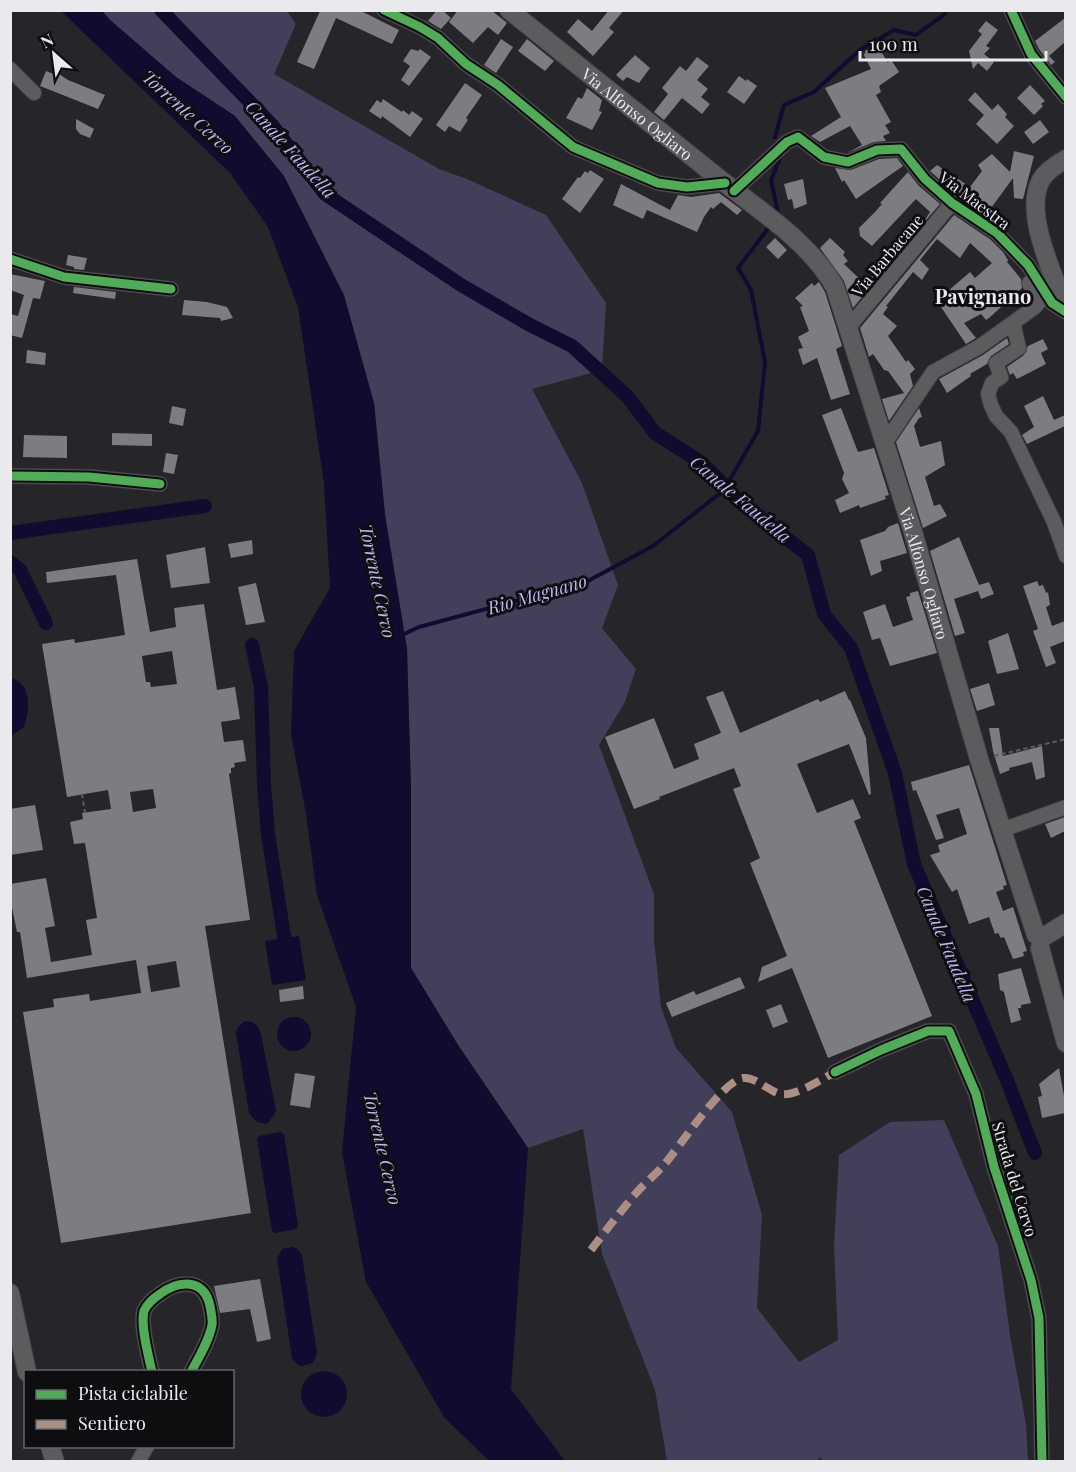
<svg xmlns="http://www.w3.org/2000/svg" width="1076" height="1472" font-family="'Playfair Display',serif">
<rect width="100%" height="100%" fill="#25252a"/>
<path fill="#423f5b" d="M102,11h185l9,13 -22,50 165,95 28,10 79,36 60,88 -4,67 -70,19 50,94 36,102 -16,43 34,41 -11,33 -26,43 55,149v46l7,67 15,41 56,64 30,103 -5,93 42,54 39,-22 -4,-94 5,-91 51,-33 54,-2 54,126 12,89 16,89 2,37 -203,1 -5,-5 -3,5 -150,-1 -12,-71 -53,-136 -19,-125 -55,19 -70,-103 -47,-77v-179l-4,-140 -22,-134 -11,-112 -139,-287 -59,-39 -66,-57z"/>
<path fill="#130a2f" d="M61,11h41l8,9 66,57 59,39 49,60 60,119 30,108 11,112 22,134 4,140v179l47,77 70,103 -17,241 54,72h-76l-45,-44 -78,-135 -24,-130 14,-145 -39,-112 -11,-81 -15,-80 3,-83 36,-63 -6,-105 -26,-176 -30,-80 -38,-54z
M11,678c21,6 19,31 13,49l-13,9z
M299,936l7,44 -34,5 -7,-44z
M277 1034a17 17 0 1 1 34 0a17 17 0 1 1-34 0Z
M245,1021c10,0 13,4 16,13l15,77 -8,12c-11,1 -13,-2 -19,-10l-13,-80 3,-7z
M281,1132l3,2 14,92 -2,3 -21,4 -3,-2 -15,-92 2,-3z
M292,1247l6,2 4,7 15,97 -4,10 -12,3 -4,-2 -5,-6 -15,-99 5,-10z
M301 1394a23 23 0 1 1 46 0a23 23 0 1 1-46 0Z"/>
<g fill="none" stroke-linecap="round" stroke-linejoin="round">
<path stroke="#130a2f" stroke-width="4" d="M775,137l9,-32 30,-13 46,-42 34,-20 22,5 29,-21 1,-4
M775,217l3,-4 -7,-33 11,-27
M400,636l19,-9 167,-45 67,-36 71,-56 34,-59 7,-69 -14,-72 -13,-22 32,-42"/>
<path stroke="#130a2f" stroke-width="14" d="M161,10l111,115 53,69 136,91 69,40 42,21 56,51 27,36 47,30 39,40 67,52 16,59 27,34 44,125 19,91 92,214 29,75
M10,533l195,-27
M10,562l10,8 26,53
M252,645l9,42 3,98 4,49 19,121"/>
</g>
<path fill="#7d7d81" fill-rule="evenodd" d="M318,10h41l40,20 -7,14 -56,-26 -22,51 -17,-7 23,-51z
M437,10h5l9,8 -10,11 -13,-8z
M458,10h33l16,13 -9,12 -10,-8 -15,16 -24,-21z
M609,10h15l-15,18 5,4 -21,24 -26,-24 11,-13 14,12z
M1065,18v24l-16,14 6,6 -4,3 -12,-16 -4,-8z
M986,21l12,9 -12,16 4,2 -6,6 10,8 -7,9 -9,-8 -5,6 -4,-18 13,-17 -4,-3z
M501,39l12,8 -17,26 -12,-8z
M527,39l27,22 -9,10 -27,-20z
M411,49l7,2 2,-2 11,8 -22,29 -8,-6 9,-14 -7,-5z
M866,50l15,1 7,12 2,-5 9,14 -20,14 2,6 -5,3 15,27 -6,3 5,8 -7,3 3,5 -12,1 -27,11 15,-8 -12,-19 -30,16 -9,-6 30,-19 -16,-29 46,-19 -7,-14z
M635,55l15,13 -11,15 -12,-6 -4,4 -7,-6z
M697,57l12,9 -12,14 11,9 -7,8 9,7 -8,10 -20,-16 -18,22 -10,-8 14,-18 -6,-6 18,-22 6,5z
M46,71l12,5 1,-2 9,6 37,15 -7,14 -58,-23z
M739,76l7,5 1,-2 10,7 -13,18 -17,-12z
M465,83l17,12 -16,23 2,2 -8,12 -11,-6 -4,6 -9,-7z
M1030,85l15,16 -4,3 2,2 -9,9 -17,-17z
M587,88l15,12 -3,11 3,1 -10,18 -26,-12 12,-21 4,2z
M975,92l17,18 6,-6 9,10 -2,3 9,9 -17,18 -21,-20 8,-9 -16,-15z
M383,99l19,13 1,-2 6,5 3,-4 11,8 -13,18 -28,-21 -1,3 -12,-8 8,-11 4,3z
M76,119l18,10 -4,9 -10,-4 -4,-5z
M1040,120l9,12 -16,12 -9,-12z
M1014,151l20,5 -11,43 -9,-1 -1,-20 -27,37 -28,-19 -28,-25 7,-6 33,22 12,-16 -4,-6 14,-11 18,18z
M897,158l6,8 -47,33 -12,-19 -2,2 -7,-14 16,2 28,-11z
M590,170l14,9 -24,34 -18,-14 16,-22 2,1 5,-7 3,2z
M908,172l11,14 21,18 -20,23 10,-15 -14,-13 -44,47 -12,-10 -1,-8 16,-16 7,-8 -2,-1z
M803,179l4,25 -13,5 -2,-10 -4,1 -4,-16z
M621,184l49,26 8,-15 13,2 28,-4 23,17 -5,5 -16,-13 -8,7 -2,-2 -7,10 -7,15 -50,-22 -4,9 -30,-14z
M954,215l37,25 12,12 5,8 -1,2 14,17 1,9 -33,30 -3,2 -5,-6 -17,9 12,15 -10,6 -25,-37 6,-5 3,5 7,-6 -10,-9 23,-20 5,6 17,-15 -22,-20 -10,15 -23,-19 -17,21 9,9 -7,11 -9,-8 -27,34 2,1 -5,7 14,12 -9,10 18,26 2,-2 7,9 -5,5 3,12 -24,35 -7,-22 22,-6 -16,-22 -4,-1 -11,-16 -4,3 -9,-29z
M775,238l12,12 -9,9 -12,-12z
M830,238l15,14 -2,3 5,6 -4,3 21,20 11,-13 4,4 -27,33 -9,-27 -24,-33z
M68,255l19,3 -3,12 -10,-1v-2l-8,-2z
M10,274l35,7 -5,18 -7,-1 -11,40 -12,-3v-21l8,2 6,-21 -14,-5z
M819,282l6,10 17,54 -6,3 14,45 -19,6 -14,-42 -14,7 -5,-16 5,-1 -5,-11 11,-6 -9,-24 3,-1 -8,-8 17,-15 2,3z
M74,287l42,5 -1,7 -42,-6z
M184,300l23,2 20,5 6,11 -12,3 -1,-3 -38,-3z
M1007,338l2,6 -18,12 -4,8 -17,10 1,2 -24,17 -8,-14 44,-24z
M1043,339l5,10 -7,4 5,11 -29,15 -4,-6 -3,2 -3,-8 17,-12 4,-9z
M27,350l19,3 -1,12 -19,-2z
M1043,396l11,24 11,-5v11l-38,18 -5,-9 12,-8 -10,-21z
M172,406l14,3 -3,17 -14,-3z
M841,408l17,44 16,-4 15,47 -4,1 1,3 -26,9 -1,-3 -19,8 -5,-13 14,-7 -7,-14 2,-6 -22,-58z
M919,408l3,9 -3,1 -5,8 6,21 21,-6 4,24 -20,12 9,29 6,-2 7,12 -24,12 -27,-86z
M112,433l40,1v12l-40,-1z
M24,435l43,1v22l-44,-1z
M166,453l12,2 -4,19 -11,-2z
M898,523l9,30 -27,8 2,10 -11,5 -11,-36 25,-9 3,-4z
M959,537l20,48 10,-3 5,12 -13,5 -3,-8 -24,8 11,34 -10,3 -25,-85z
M252,540l1,14 -22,4 -3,-14z
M205,547l5,36 -39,5 -5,-33z
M137,559l13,73 26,-5 -2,-19 30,-4 13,86 18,-3 5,32 -19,3 3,20 19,-2 3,21 -12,2 1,4 -4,1v5l-2,1 21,146 -45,6 46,287 -190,30 -38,-231 31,-5 -1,-8 36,-5 1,7 51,-8 -5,-33 -109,18 -7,-46h-3l-7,-34v-14l36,-6 9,48 -10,2 6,34 41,-7 -6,-35 11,-2 -12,-75 -11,1 -4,-22 13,-3 -1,-6 29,-4 -3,-19 -41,7 -25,-153 32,-5 1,4 50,-8 -9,-60 -69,8 -1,-11zM172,651l5,33 -26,3 -1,-5h-4l-4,-26zM153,789l3,19 -23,4 -3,-20zM176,961l4,26 -29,5 -4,-26z
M1037,581l2,5 4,-1 3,8 2,-1 2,13 -4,2 6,19 13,-5v20l-15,6 6,16 -10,4 -13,-36 5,-2 -15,-43z
M256,583l9,39 -19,3 -8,-38z
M918,591l19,62 -47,13 -10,-28 -8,2 -9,-28 22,-8 8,23 20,-7 -7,-23 4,-1v-3z
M1008,633l11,36 -22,5 -9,-33z
M989,683l6,22 -18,6 -7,-22z
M723,691l17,42 78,-34 2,3 25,-11 4,9h1l16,38 5,56 -2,1 -20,-51 -52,20 20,49 36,-14 8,19 -7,3 78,195 -104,42 -36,-90 -34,14 4,-15 25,-11 -37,-93 10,-5 -27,-69 8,-3 -7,-18 -75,29 1,2 -26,10 -29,-72 49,-19 20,51 25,-10 -5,-15 27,-11 -15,-36z
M989,728h10l4,28 39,-10 3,31 -9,3 -4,-18 -23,6 1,2 -10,4 -7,-23z
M969,765l38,120 -4,1 1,3 -8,3 7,19 10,-4 14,44 -4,1 1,4 -11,3 -9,-22 -3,1 -3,-5 -3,1 -6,-17 -20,7 -12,-35 -5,3 -22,-37 10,-3 -2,-7 29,-11 -8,-26 -23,7 8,23 -8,2 -20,-50 -3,1 -2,-9z
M35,805l8,45 -33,5v-46z
M1065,817v14l-14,7 -6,-14z
M1021,968l10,35 -10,2v3h-3l3,12 -10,3 -7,-31 -4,-2 -2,-16z
M740,977l5,11 -73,29 -6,-14 28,-12 2,4z
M303,986l1,13 -24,3 -1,-12z
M781,1004l7,18 -15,6 -7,-18z
M1059,1068l6,34v11l-23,5 -4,-21 4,-1 -3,-12z
M295,1073l20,3 -5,32 -20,-3z
M260,1279l11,60 -14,3 -7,-33 -30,4 -6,-27z"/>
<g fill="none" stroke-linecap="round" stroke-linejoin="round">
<defs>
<path id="street" d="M384,10l36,17 18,11 28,26 32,21 75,62 85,36 29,4 38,-4
M1011,10l20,44 35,43
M10,69l24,24
M734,191l53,-49 11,-5 26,20 24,5 29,-12 24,-1 24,30 27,24 45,30 31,32 24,38 14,9
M10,259l54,18 107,12
M1013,323l6,25 -23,15 5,14 -9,6 -4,11 3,11 5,11 15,16 43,90 12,34
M848,328l104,-125
M885,443l48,-71 46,-25 56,-40 4,-5 -10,-19
M10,476l79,1 71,7
M1002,830l64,-23
M835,1072l46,-22 47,-19h21l27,63 18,73 37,113 8,38 3,144
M152,1372c-3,-15 -12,-46 -8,-61 3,-7 10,-13 16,-17 19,-14 44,-16 50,12 1,6 3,13 2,19 -3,16 -13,32 -21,47
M138,1462l9,-16"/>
<g id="secondary">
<path id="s1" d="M509,10c69,56 138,111 207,166 41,33 93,65 119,111l78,245 66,227 57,176"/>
<path d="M1066,159c-9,5 -20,12 -25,21 -18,34 13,95 25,129"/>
<path d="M1045,936l21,-13"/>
<path d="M1040,948l26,95"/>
<path d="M10,1293l17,79"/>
<path d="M50,1446l5,16"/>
</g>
</defs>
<use href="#street" stroke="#434346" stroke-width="16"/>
<use href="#secondary" stroke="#434346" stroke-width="20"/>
<path stroke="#5b5b5f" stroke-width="2" stroke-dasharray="4.5 3" stroke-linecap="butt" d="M994,756l72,-17
M82,794l3,19"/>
<use href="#street" stroke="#5c5c5f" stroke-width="14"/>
<use href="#secondary" stroke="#5c5c5f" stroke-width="18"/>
<path stroke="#ac8f84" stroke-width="8" stroke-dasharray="15 8" stroke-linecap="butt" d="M591,1250c15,-20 30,-39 46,-58 8,-9 18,-17 26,-26 16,-18 59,-85 80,-88 10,-1 17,6 25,10 3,2 8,5 12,6 15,3 42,-15 55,-22"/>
<defs>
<path id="cycleway" d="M384,10l36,17 18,11 28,26 32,21 75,62 85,36 29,4 38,-4
M1011,10l20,44 35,43
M734,191l53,-49 11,-5 26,20 24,5 29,-12 24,-1 24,30 27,24 45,30 31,32 24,38 14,9
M10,259l54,18 107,12
M10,476l79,1 71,7
M835,1072l46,-22 47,-19h21l27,63 18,73 37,113 8,38 3,144
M152,1372c-3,-15 -12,-46 -8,-61 3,-7 10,-13 16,-17 19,-14 44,-16 50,12 1,6 3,13 2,19 -3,16 -13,32 -21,47"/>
</defs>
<use href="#cycleway" stroke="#0e0e11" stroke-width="13"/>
<use href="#cycleway" stroke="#51ab58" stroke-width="9"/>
</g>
<g text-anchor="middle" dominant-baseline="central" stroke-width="6" stroke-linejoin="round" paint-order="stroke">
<g font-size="16" fill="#eaeaee" stroke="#0e0e11">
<text stroke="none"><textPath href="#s1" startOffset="165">Via Alfonso Ogliaro</textPath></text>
<text transform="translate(975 200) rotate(37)">Via Maestra</text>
<text transform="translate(887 255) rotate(-50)">Via Barbacane</text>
<text stroke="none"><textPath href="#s1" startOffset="729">Via Alfonso Ogliaro</textPath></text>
<text transform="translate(1015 1179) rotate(73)">Strada del Cervo</text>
</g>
<g font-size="18" font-style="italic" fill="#bbb7f3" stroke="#0e0e11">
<text transform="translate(188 112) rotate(42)">Torrente Cervo</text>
<text transform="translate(291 149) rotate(48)">Canale Faudella</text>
<text transform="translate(741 499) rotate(40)">Canale Faudella</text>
<text transform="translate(378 581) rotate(78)">Torrente Cervo</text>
<text transform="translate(537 594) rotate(-16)">Rio Magnano</text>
<text transform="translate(947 944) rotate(67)">Canale Faudella</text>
<text transform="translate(383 1148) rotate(77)">Torrente Cervo</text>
</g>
<g font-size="20" font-weight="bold" fill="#eaeaee" stroke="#0e0e11">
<text x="983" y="295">Pavignano</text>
</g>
</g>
<rect width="1076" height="1472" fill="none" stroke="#eaeaee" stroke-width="24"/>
<rect x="24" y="1370" width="210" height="78" fill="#0e0e11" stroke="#666669" stroke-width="1.5"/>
<rect x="36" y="1390" width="30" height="9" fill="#51ab58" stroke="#666669" stroke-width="1.5"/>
<text x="78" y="1400" font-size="18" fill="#eaeaee">Pista ciclabile</text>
<rect x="36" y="1420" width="30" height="9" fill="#ac8f84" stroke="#666669" stroke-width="1.5"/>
<text x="78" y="1430" font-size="18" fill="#eaeaee">Sentiero</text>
<g transform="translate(54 54) rotate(332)" stroke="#0e0e11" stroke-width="4.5" paint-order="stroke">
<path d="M0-4.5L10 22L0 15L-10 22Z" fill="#eaeaee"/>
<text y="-9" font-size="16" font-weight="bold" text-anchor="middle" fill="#eaeaee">N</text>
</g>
<path d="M860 51v9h186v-9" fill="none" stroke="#eaeaee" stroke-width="3"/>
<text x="869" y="51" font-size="18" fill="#eaeaee" stroke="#0e0e11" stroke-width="4.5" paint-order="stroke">100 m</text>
</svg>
